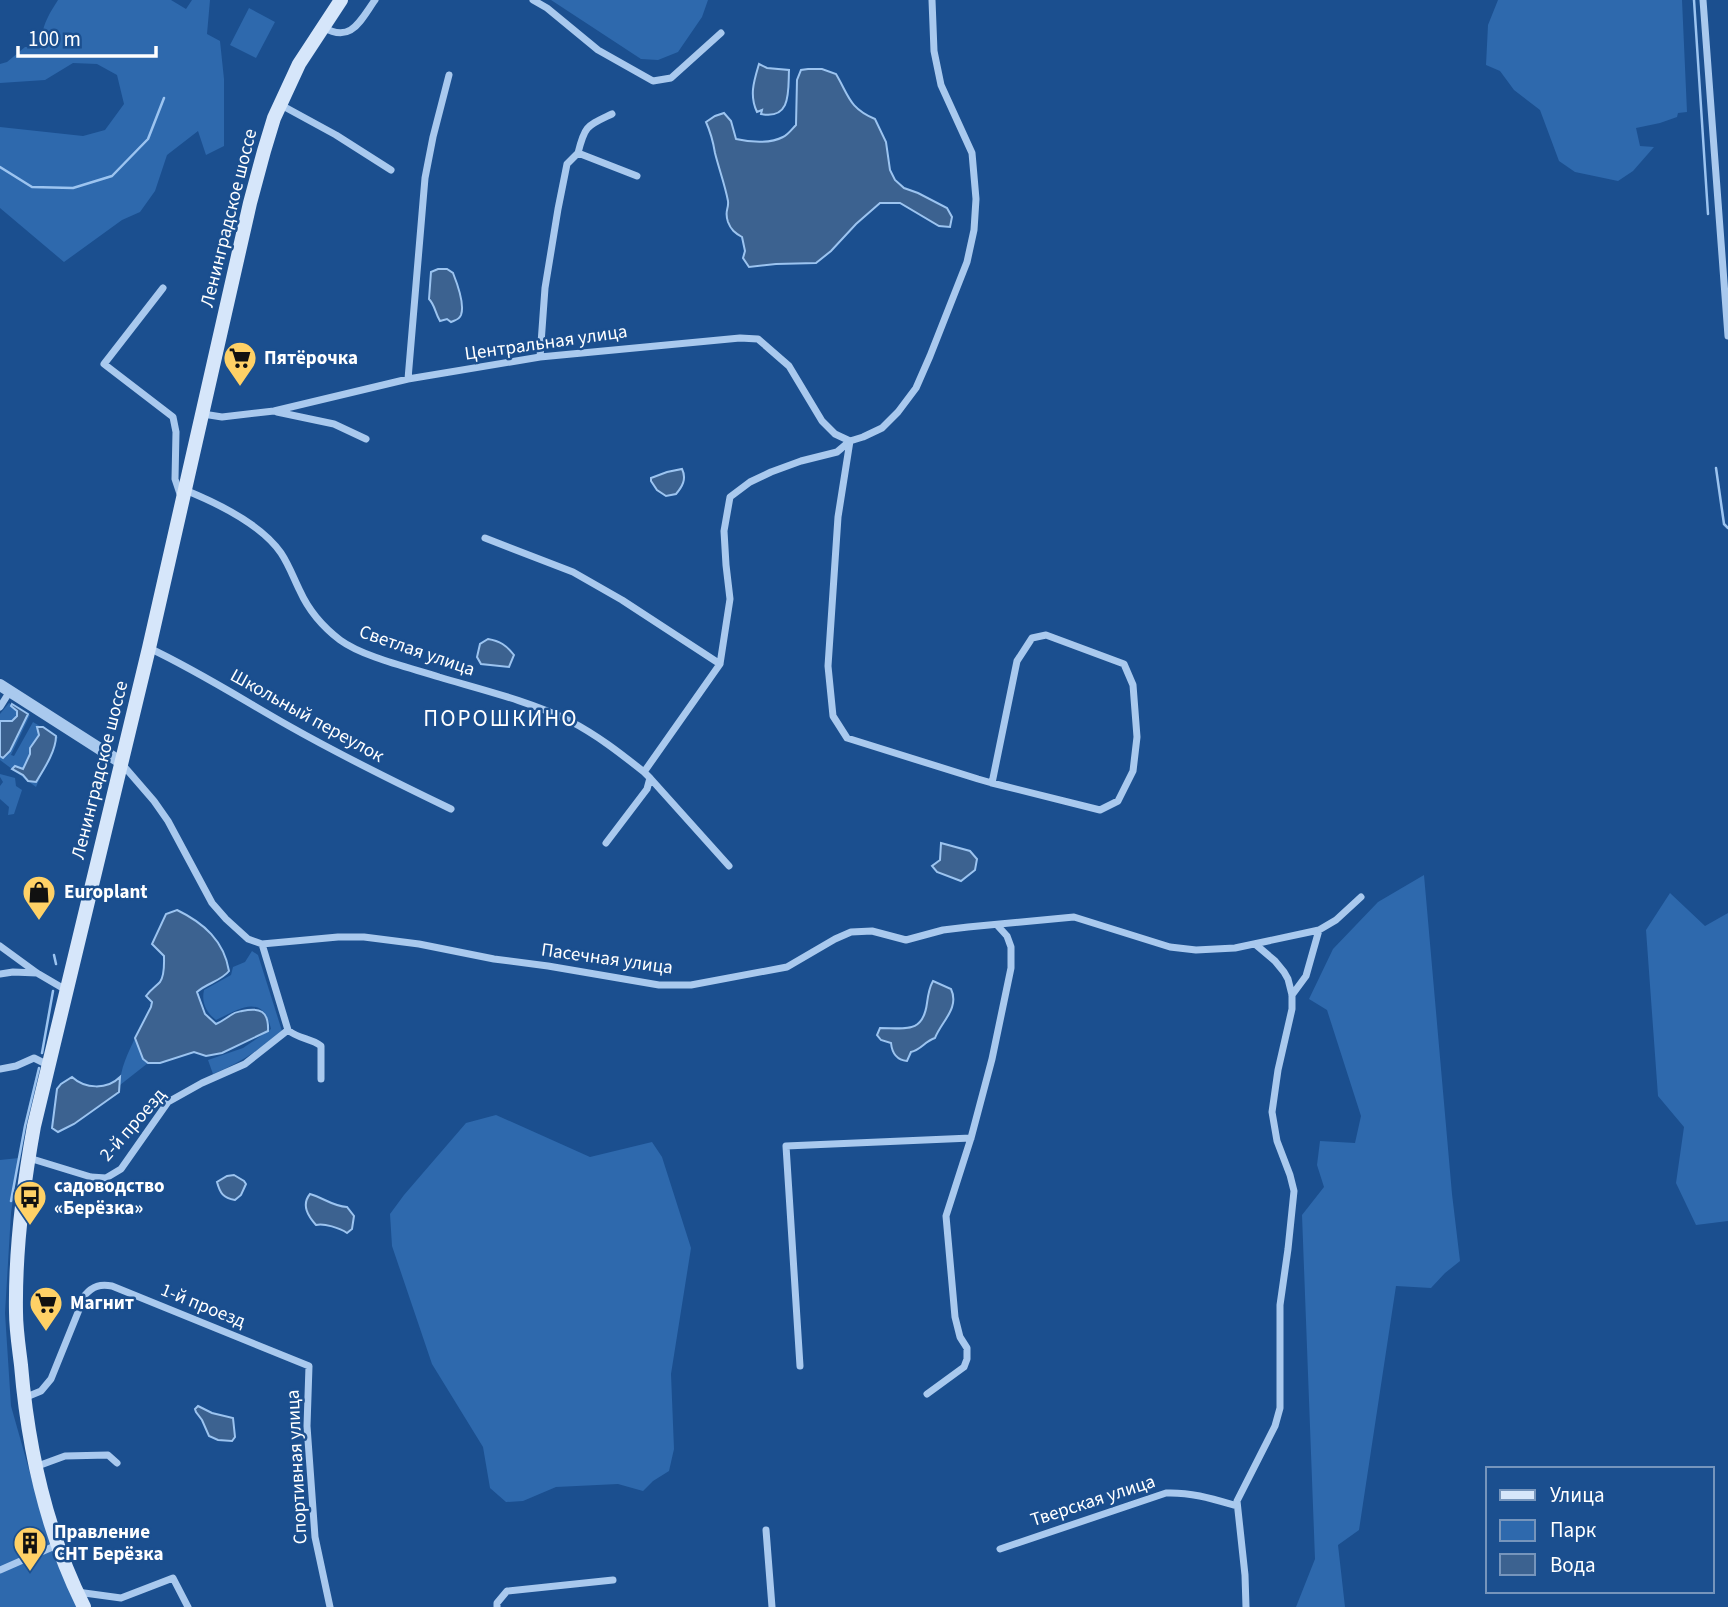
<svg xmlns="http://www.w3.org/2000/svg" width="1728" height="1607" font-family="'Source Sans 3',sans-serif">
<rect width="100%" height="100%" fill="#1b4f8f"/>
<path fill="#2e69ad" d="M58,0h113l15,9 6,-9h18l-3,34 13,7 4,38v67l-18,9 -8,-24 -31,24 -12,36 -15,21 -18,8 -58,42 -64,-54v-81l83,9 22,-6 19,-26 -7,-29 -20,-11 -24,-1 -28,17 -45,3v-19l7,-2 18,-15 17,1 5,-4 -5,-7c1,-14 9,-26 16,-37z
M551,0h157l-6,17 -24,35 -20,8 -17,-1z
M1498,0h184l5,112 -9,1 -1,4 -17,6 -24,5 4,18 14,1 -21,24 -15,10 -43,-9 -16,-11 -19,-51 -26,-20 -14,-19 -14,-6 2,-40z
M249,8l26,14 -19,36 -26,-13z
M9,703l21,12 -19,40 3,1 19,-34 25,15 -22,50 -36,-27v-46z
M0,774l15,4 1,8 6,4 -8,24 -6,1 1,-8 -9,-8v-13l3,-4 -3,-5z
M1424,875l28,319 8,67 -15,12 -14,15 -35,-2 -37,244 -21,15 7,62h-49l19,-48 -13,-344 22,-28 -7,-22 3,-24 35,2 6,-27 -34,-106 -18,-11 24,-50 45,-47z
M1670,893l35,33 23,-13v308l-32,4 -20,-42 8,-56 -26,-31 -12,-166z
M252,951l6,4 24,76c-22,18 -43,33 -69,43l-5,-14 35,-12 28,-19c-8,-37 -32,-20 -55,-9 -9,-7 -15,-17 -12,-30l27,-15 2,-8 12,-5z
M135,1038l8,21 5,4 -28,22c0,-16 8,-32 15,-47z
M496,1115l94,42 62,-15 10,15 29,91 -20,126 3,75 -5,22 -16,10 -10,10 -25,-7 -62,3 -33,14 -17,1 -16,-14 -7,-41 -51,-83 -40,-118 -2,-32 14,-19 62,-72z
M19,1158l-8,55 -6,100 6,93 37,131 34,70h-82v-447z"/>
<path fill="#3c6290" stroke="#9cc4f0" stroke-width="2" d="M759,64l8,4 22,2c-1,20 3,50 -28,44l1,-4 -5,2c-8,-17 -3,-31 2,-48z
M808,69h14l14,5c13,22 13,34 39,45l11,23 4,28 5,10 9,8 14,5 29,15 5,9 -2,10 -11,-1 -39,-23h-20l-24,21 -25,27 -15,12 -40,1 -27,3 -6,-9 2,-7 -3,-14c-7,-4 -11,-7 -14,-15 -4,-12 1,-12 0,-21 -3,-16 -9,-32 -13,-48 -2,-12 -4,-20 -9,-31l9,-6 9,-3 7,8 5,18c13,3 34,5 47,-2 5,-2 9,-8 13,-12l1,-45 4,-10z
M438,269h9l6,4c4,10 12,31 8,42 -2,5 -6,5 -10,7l-4,-3 -7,2c-5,-8 -5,-16 -11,-22l2,-27z
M682,469c5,10 0,18 -6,25l-10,2 -9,-6 -6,-9v-3l16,-6z
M488,639c12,2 18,6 26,16l-5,12 -28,-3 -4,-7 3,-13z
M12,704l16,10 -18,37 -7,7 -3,-2v-35h12l5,-5v-5l-6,-5z
M37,727h6l13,9c0,15 -12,33 -20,46l-8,-1 -5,-6 -11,-6 3,-3 8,3 7,-15v-6l9,-13z
M941,843l29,8 7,8 -2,11 -14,11 -24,-9 -5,-6 8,-6z
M177,910c27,13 47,31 52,61 -8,10 -22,12 -32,21l8,22 11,10c7,-3 10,-6 15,-9 4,-3 6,-3 11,-4 18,-4 27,0 26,20l-46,22 -16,3 -12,-4 -34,11h-12l-5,-4 -8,-21 16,-31 1,-5 -6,-6c5,-7 9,-9 14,-14 5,-7 4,-18 4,-26l-12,-12 14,-30z
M933,981l18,8c9,19 -10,33 -16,49 -10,3 -14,12 -24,14l-4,9c-10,-1 -15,-8 -16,-18l-10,-3 -4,-5 3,-7c25,0 43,6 47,-25 1,-8 2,-15 6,-22z
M72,1077c13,12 35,13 48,0l-1,15 -45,32 -16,8 -6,-4 5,-39 4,-5z
M234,1175l10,6 2,3 -5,11 -6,5c-12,-2 -15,-7 -18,-18l10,-6z
M310,1194c14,4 22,12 37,13l7,9 -2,13 -5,4c-7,-5 -23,-10 -31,-8 -8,-9 -15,-20 -6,-31z
M198,1406l14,7 21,5 2,19 -3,4 -14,-1 -9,-4 -7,-16 -6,-8 -1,-3z"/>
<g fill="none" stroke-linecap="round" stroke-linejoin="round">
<path stroke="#9cc4f0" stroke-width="2.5" d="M1694,0l14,214
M0,167l32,20 41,1 39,-12 36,-37 16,-41
M1716,468l8,56 4,4
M54,955l2,9
M42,1053l11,-62
M11,1201l14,-75 14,-58"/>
<path stroke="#a9c9ee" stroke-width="7" d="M533,0l14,8 51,42 55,31 18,-3 50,-45
M1703,0l25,336
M323,27c28,17 37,-6 52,-27
M281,105l55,30 55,35
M578,153l59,23
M578,153c7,-28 9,-27 34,-39
M163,288l-59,76 69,53 3,15 -1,47 5,15
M540,357l5,-69 13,-79 9,-45 11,-11
M408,379l17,-201 8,-41 16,-62
M277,412l57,12 32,15
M203,414l19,3 52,-6 134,-32 132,-22 200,-19 18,1 31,27 33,55 13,13 15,7
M850,441l-12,76 -10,149 5,50 14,22 131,41 14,4 108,27 18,-9 15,-30 4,-34 -4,-52 -9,-21 -78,-29 -14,3 -15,23 -25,122
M185,490c32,13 76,34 96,63 8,12 13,26 19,38 9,20 23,36 40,49 23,17 71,28 99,37 44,13 90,24 131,44 27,14 50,32 74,51
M485,538l88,34 49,28 98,64
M149,648c49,23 94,52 140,78 53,30 108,57 162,83
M0,707l10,-16
M122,764l32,37 14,20 44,82 14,16 22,20 14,5 76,-7h26l55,7 75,15 54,7 111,19h32l96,-18 48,-28 16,-7 21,-1 34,9 37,-10 25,-3 106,-10 96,30 26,3 39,-2 84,-18 17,-10 25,-23
M650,778l79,88
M606,843l41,-54 3,-11 -6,-6 76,-108 10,-65 -4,-34 -2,-34 6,-34 20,-15 21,-10 30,-11 36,-9 13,-11 13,-4 19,-9 16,-16 18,-24 14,-32 37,-94 7,-32 2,-31 -4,-46 -31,-68 -7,-34 -2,-51
M262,944l26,86c10,9 23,8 33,16v33
M0,946l37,27 29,17
M0,974l13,-2 24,1
M1292,995l14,-19 13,-46
M0,1069l16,-3 18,-8 14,7
M29,1158l62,19 15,1 15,-9 47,-67 34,-19 43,-19 43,-34
M800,1366l-14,-220 185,-8
M927,1394l37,-27 3,-8v-11l-7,-11 -5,-20 -9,-101 25,-78 21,-79 19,-91v-21l-4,-11 -10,-11
M24,1398l17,-7 10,-12 34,-84c8,-9 15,-11 27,-9l197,80 -2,60 8,111 15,70
M35,1467l30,-11 43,-1 9,8
M766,1530l6,77
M1000,1549l166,-56c25,-1 47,6 71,13
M0,1570l57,-25
M77,1592l44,6 52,-20 15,29
M497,1607v-4l10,-12 106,-11
M1246,1607l-1,-32 -8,-74 38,-75 5,-18v-103l8,-56 6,-58 -4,-16 -13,-34 -5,-29 6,-42 14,-61v-14l-4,-16 -4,-7 -9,-11 -20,-17"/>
<path stroke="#a9c9ee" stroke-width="12" d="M0,685l122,78"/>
<path stroke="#d6e6fa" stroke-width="14" d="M84,1607c-38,-76 -56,-158 -63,-242 -2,-17 -5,-35 -5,-53 -1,-62 7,-125 18,-186l115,-478 101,-445 14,-52 10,-33 25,-54 42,-64"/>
</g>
<defs>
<symbol id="supermarket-pin" viewBox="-11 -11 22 30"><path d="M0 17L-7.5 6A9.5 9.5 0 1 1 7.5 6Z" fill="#ffd166" stroke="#1b4f8f"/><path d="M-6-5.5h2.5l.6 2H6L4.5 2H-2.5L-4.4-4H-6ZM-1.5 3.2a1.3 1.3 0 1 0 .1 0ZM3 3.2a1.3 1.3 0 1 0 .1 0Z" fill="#111"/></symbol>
<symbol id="shop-pin" viewBox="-11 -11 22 30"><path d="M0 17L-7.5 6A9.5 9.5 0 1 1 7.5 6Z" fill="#ffd166" stroke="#1b4f8f"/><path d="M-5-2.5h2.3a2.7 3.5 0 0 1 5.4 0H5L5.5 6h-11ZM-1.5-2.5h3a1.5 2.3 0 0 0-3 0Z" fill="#111"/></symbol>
<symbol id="bus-pin" viewBox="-11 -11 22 30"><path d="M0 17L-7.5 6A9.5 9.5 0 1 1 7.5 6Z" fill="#ffd166" stroke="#1b4f8f"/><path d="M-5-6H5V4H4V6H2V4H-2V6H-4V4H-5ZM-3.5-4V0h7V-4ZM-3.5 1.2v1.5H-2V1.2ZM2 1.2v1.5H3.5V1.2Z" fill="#111"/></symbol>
<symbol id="building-pin" viewBox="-11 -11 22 30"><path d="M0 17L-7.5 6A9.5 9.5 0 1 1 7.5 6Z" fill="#ffd166" stroke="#1b4f8f"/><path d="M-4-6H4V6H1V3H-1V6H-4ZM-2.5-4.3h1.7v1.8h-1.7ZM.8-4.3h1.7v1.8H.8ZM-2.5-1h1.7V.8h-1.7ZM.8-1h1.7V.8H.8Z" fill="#111"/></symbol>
</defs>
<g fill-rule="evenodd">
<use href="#supermarket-pin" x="221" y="339" width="38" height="52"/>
<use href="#shop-pin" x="20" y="873" width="38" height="52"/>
<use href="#bus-pin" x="11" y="1178" width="38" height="52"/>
<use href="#supermarket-pin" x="27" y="1284" width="38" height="52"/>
<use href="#building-pin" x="11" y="1524" width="38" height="52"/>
</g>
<g text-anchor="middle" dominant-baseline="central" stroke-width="5" stroke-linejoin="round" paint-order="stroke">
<g font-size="19" fill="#fff" stroke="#1b4f8f">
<text transform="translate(229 218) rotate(-76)">Ленинградское шоссе</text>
<text transform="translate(546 343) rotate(-8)">Центральная улица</text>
<text transform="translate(417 651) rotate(19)">Светлая улица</text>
<text transform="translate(307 716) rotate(29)">Школьный переулок</text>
<text transform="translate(100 770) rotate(-76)">Ленинградское шоссе</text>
<text transform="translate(607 959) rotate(8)">Пасечная улица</text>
<text transform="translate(133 1125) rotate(-49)">2-й проезд</text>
<text transform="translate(203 1306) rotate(22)">1-й проезд</text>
<text transform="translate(297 1467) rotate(-93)">Спортивная улица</text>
<text transform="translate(1093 1501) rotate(-18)">Тверская улица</text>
</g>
<g font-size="19" font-weight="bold" fill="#fff" stroke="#1b4f8f" text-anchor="start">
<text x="264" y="358">Пятёрочка</text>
<text x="64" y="892">Europlant</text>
<text x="54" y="1186">садоводство<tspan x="54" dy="22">«Берёзка»</tspan></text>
<text x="70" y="1303">Магнит</text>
<text x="54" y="1532">Правление<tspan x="54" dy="22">СНТ Берёзка</tspan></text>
</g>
<g font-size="23" letter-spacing="2" fill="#fff" stroke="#1b4f8f">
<text x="501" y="718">ПОРОШКИНО</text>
</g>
</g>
<rect x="1486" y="1467" width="228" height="126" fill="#1b4f8f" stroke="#7695bc" stroke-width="2"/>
<rect x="1500" y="1490" width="35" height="10" fill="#d6e6fa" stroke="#7695bc" stroke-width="2"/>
<text x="1550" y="1502" font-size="21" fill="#ffffff">Улица</text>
<rect x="1500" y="1520" width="35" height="21" fill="#2e69ad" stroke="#7695bc" stroke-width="2"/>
<text x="1550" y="1537" font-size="21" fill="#ffffff">Парк</text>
<rect x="1500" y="1554" width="35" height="21" fill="#3c6290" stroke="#7695bc" stroke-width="2"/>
<text x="1550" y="1572" font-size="21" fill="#ffffff">Вода</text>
<path d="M18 46v10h138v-10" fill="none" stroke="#ffffff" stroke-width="3.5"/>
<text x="28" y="46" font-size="21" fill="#ffffff" stroke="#1b4f8f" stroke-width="5" paint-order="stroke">100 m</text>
</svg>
